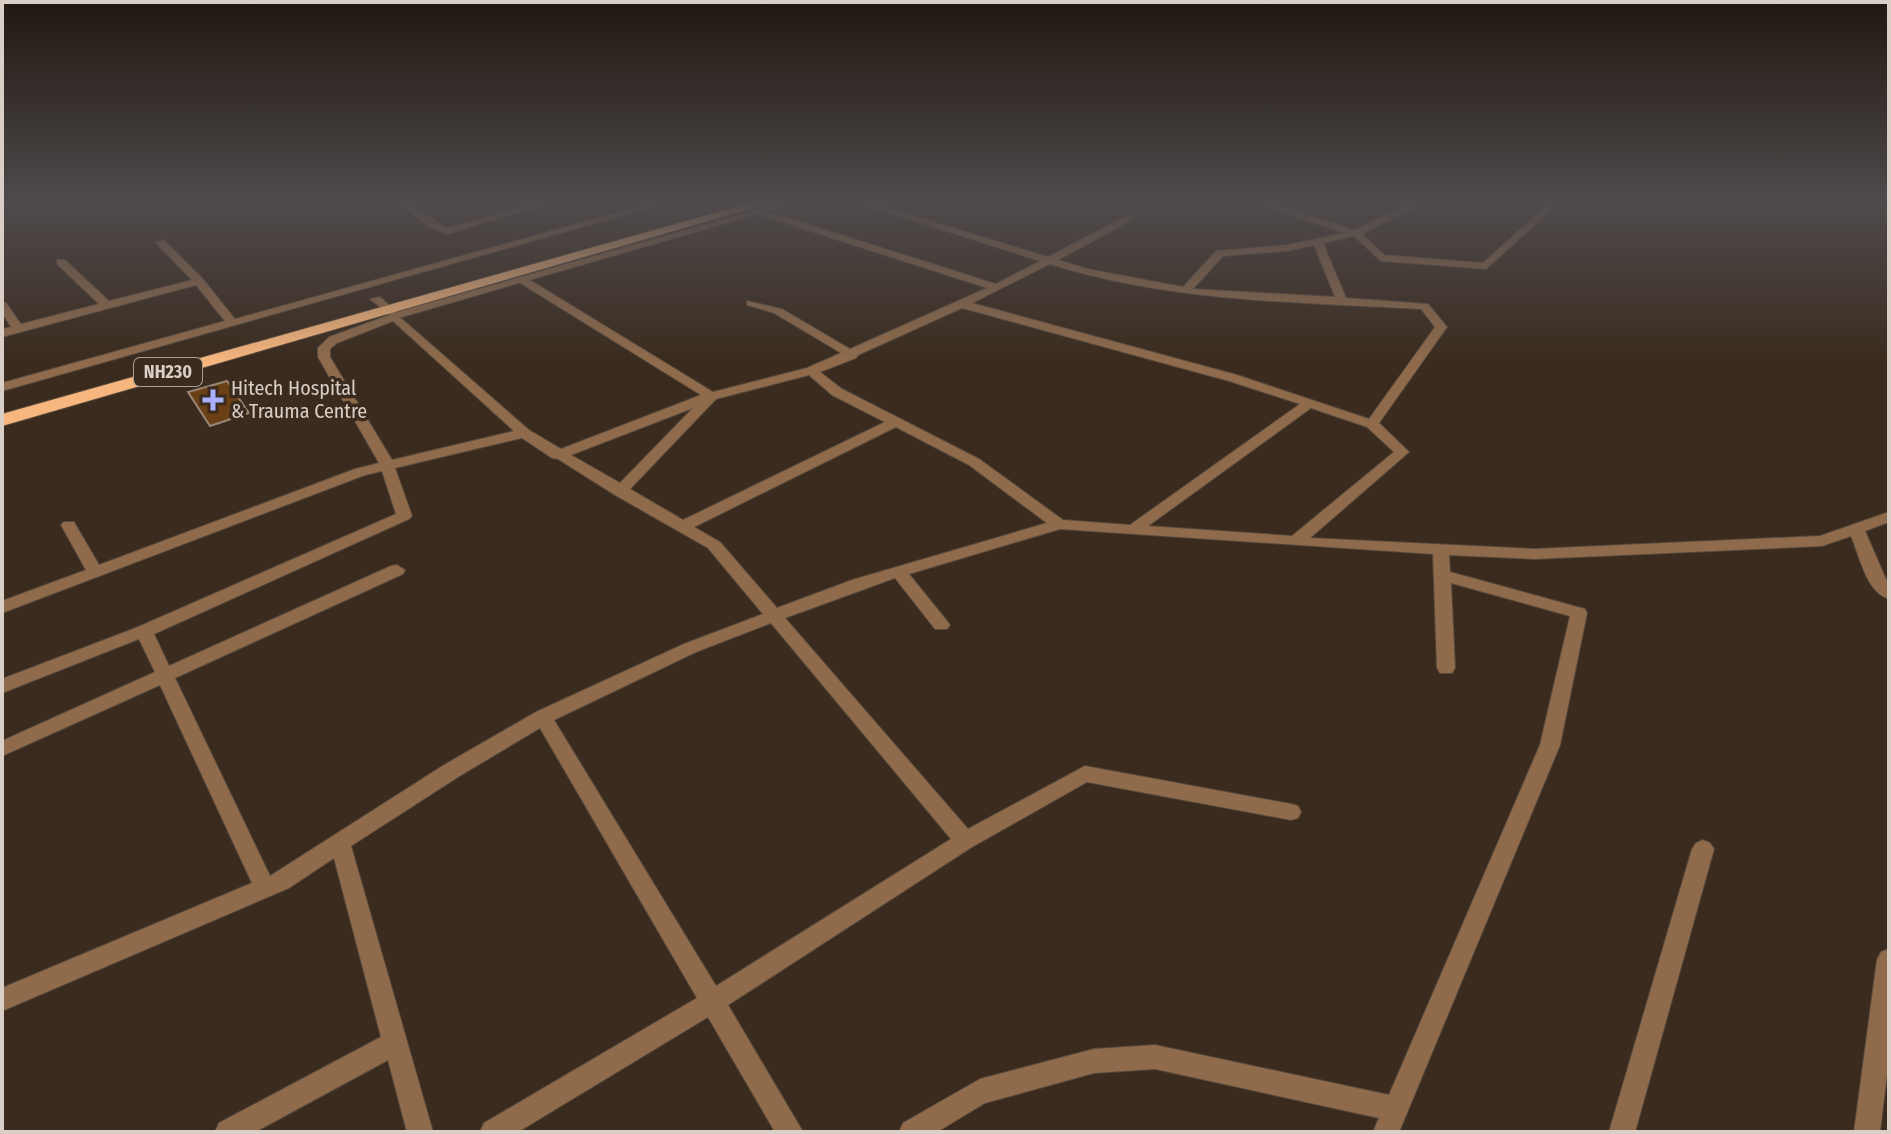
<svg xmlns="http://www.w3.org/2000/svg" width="1891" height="1134" font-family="'Fira Sans Condensed',sans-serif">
<rect width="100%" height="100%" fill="#3a2b1e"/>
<path fill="#6b4015" stroke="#988677" stroke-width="2" d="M227,381l22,32 -39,13 -22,-34z"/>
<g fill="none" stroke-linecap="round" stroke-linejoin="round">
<defs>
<path id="minor" d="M399,203c19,0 32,18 49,25l87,-25h15l-103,31 -18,-7z
M652,203h15l-665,188v-8l223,-62 -29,-36 -194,52v-8l9,-2 -9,-14v-11l4,1 15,21 78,-20 -42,-40v-4h8l44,41 83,-21 -37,-38 9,-2 39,39 32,40z
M858,203h15l175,54 78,-41h6v4l-74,40 30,9 95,18 33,-36 71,-6 57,-12 -89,-30h15l85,27 55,-27h12l-60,31 22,21 99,8 66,-60h10l-73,66 -105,-8 -27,-25 -31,7 23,55 82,6 19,23 -68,96 30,29 -99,86 224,11 286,-13 69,-24v10l-24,9 24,55v13c-23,-7 -29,-42 -38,-63l-29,10 -288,13 -85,-4 1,17 135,37 2,4 -27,132 -161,387h-26l6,-14 -224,-49 -61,4 -109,30 -48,29h-38l4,-9 77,-44 114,-30 61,-4 234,50 151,-350 30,-129 -119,-33 4,85 -3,5h-12l-3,-5 -4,-114 -373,-25 -151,45 38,47 3,4 -3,4h-12l-40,-51 -110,40 183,211 117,-63 206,38 7,2 3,6 -3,6 -7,2 -204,-38 -115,65 -244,158 75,127h-28l-67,-115 -190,115h-38l4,-9 213,-125 -157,-270 -82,49 -107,69 82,286h-26l-19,-72 -133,72h-40l4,-9 162,-86 -47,-179 -45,30 -287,123v-23l250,-105 -92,-198 -158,71v-15l153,-69 -16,-33 -137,54v-14l136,-52 258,-113 -14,-43 -17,4 -363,138v-12l84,-31 -25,-45 3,-3h10l25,43 256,-96 24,-6 -61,-106v-9l11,-11 66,-24 134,117 32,19 140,-54 -184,-114v-4h8l188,115 94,-24 34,-15 -67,-40 -27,-8v-4l35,8 68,40 137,-61 -230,-74v-4h6l233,74 44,-23zM1314,245l21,52 -142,-8 30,-33 64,-5zM1050,264c120,38 246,38 371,45l14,18 -66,92 -132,-44 -265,-72zM962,308l267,73 71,23 -170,121 -67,-5 -84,-61 -137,-70 -22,-17 36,-14 2,-3zM393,321l121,110 -122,29 -62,-103v-8l7,-6zM809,375l23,20 53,27 -202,98 -53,-31 86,-90zM693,408l-73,75 -49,-28zM1311,408l56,19 27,25 -102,84 -144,-10zM896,427l73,38 78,58 -195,57 -75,28 -57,-66 -26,-15zM522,438l30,20 6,1 57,36 93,53 55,66 -79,30 -148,68 -92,53 -174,111 -95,-198 228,-104 2,-4 -8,-5 -6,1 -222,100 -15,-32 255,-115 3,-3 -17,-48zM771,623l180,216 -235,147 -162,-266 142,-68z
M1703,840l7,3 4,6 -79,283h-26l83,-283 4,-6z
M1889,949v108l-9,75h-26l23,-172 4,-8z"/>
<path id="tertiary" d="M781,203h15l-401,116 -25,-20 10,-2 17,15z"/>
<path id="trunk" d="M750,203h20l-768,223v-12z"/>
</defs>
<use href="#minor" stroke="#57493c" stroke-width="2"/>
<use href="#tertiary" stroke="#57493c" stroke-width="2"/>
<use href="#trunk" stroke="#57493c" stroke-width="2"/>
<use href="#minor" fill="#8f6b4c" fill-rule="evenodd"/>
<use href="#tertiary" fill="#8f6b4c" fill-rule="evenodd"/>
<use href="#trunk" fill="#f6b67e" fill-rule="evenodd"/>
</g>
<linearGradient id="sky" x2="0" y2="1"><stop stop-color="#201810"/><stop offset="0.56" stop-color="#4f4a4c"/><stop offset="1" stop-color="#4f4a4c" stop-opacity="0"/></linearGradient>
<rect width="1891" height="362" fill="url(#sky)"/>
<path fill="#a9b0fc" stroke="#3a2b1e" stroke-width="3" d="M209 388h8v8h8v8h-8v8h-8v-8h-8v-8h8z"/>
<g text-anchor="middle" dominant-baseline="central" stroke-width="7" stroke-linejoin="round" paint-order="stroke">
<rect fill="#3a2b1e" stroke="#a99e94" stroke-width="2" x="134" y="358" width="68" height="28" rx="6"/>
<g font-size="18" font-weight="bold" fill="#d9cfc7">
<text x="168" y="372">NH230</text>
</g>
<g font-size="20" fill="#d9cfc7" stroke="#3a2b1e" text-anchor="start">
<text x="231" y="388">Hitech Hospital<tspan x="231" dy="23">&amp; Trauma Centre</tspan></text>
</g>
</g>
<rect width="1891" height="1134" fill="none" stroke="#d9cfc7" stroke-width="8"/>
</svg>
